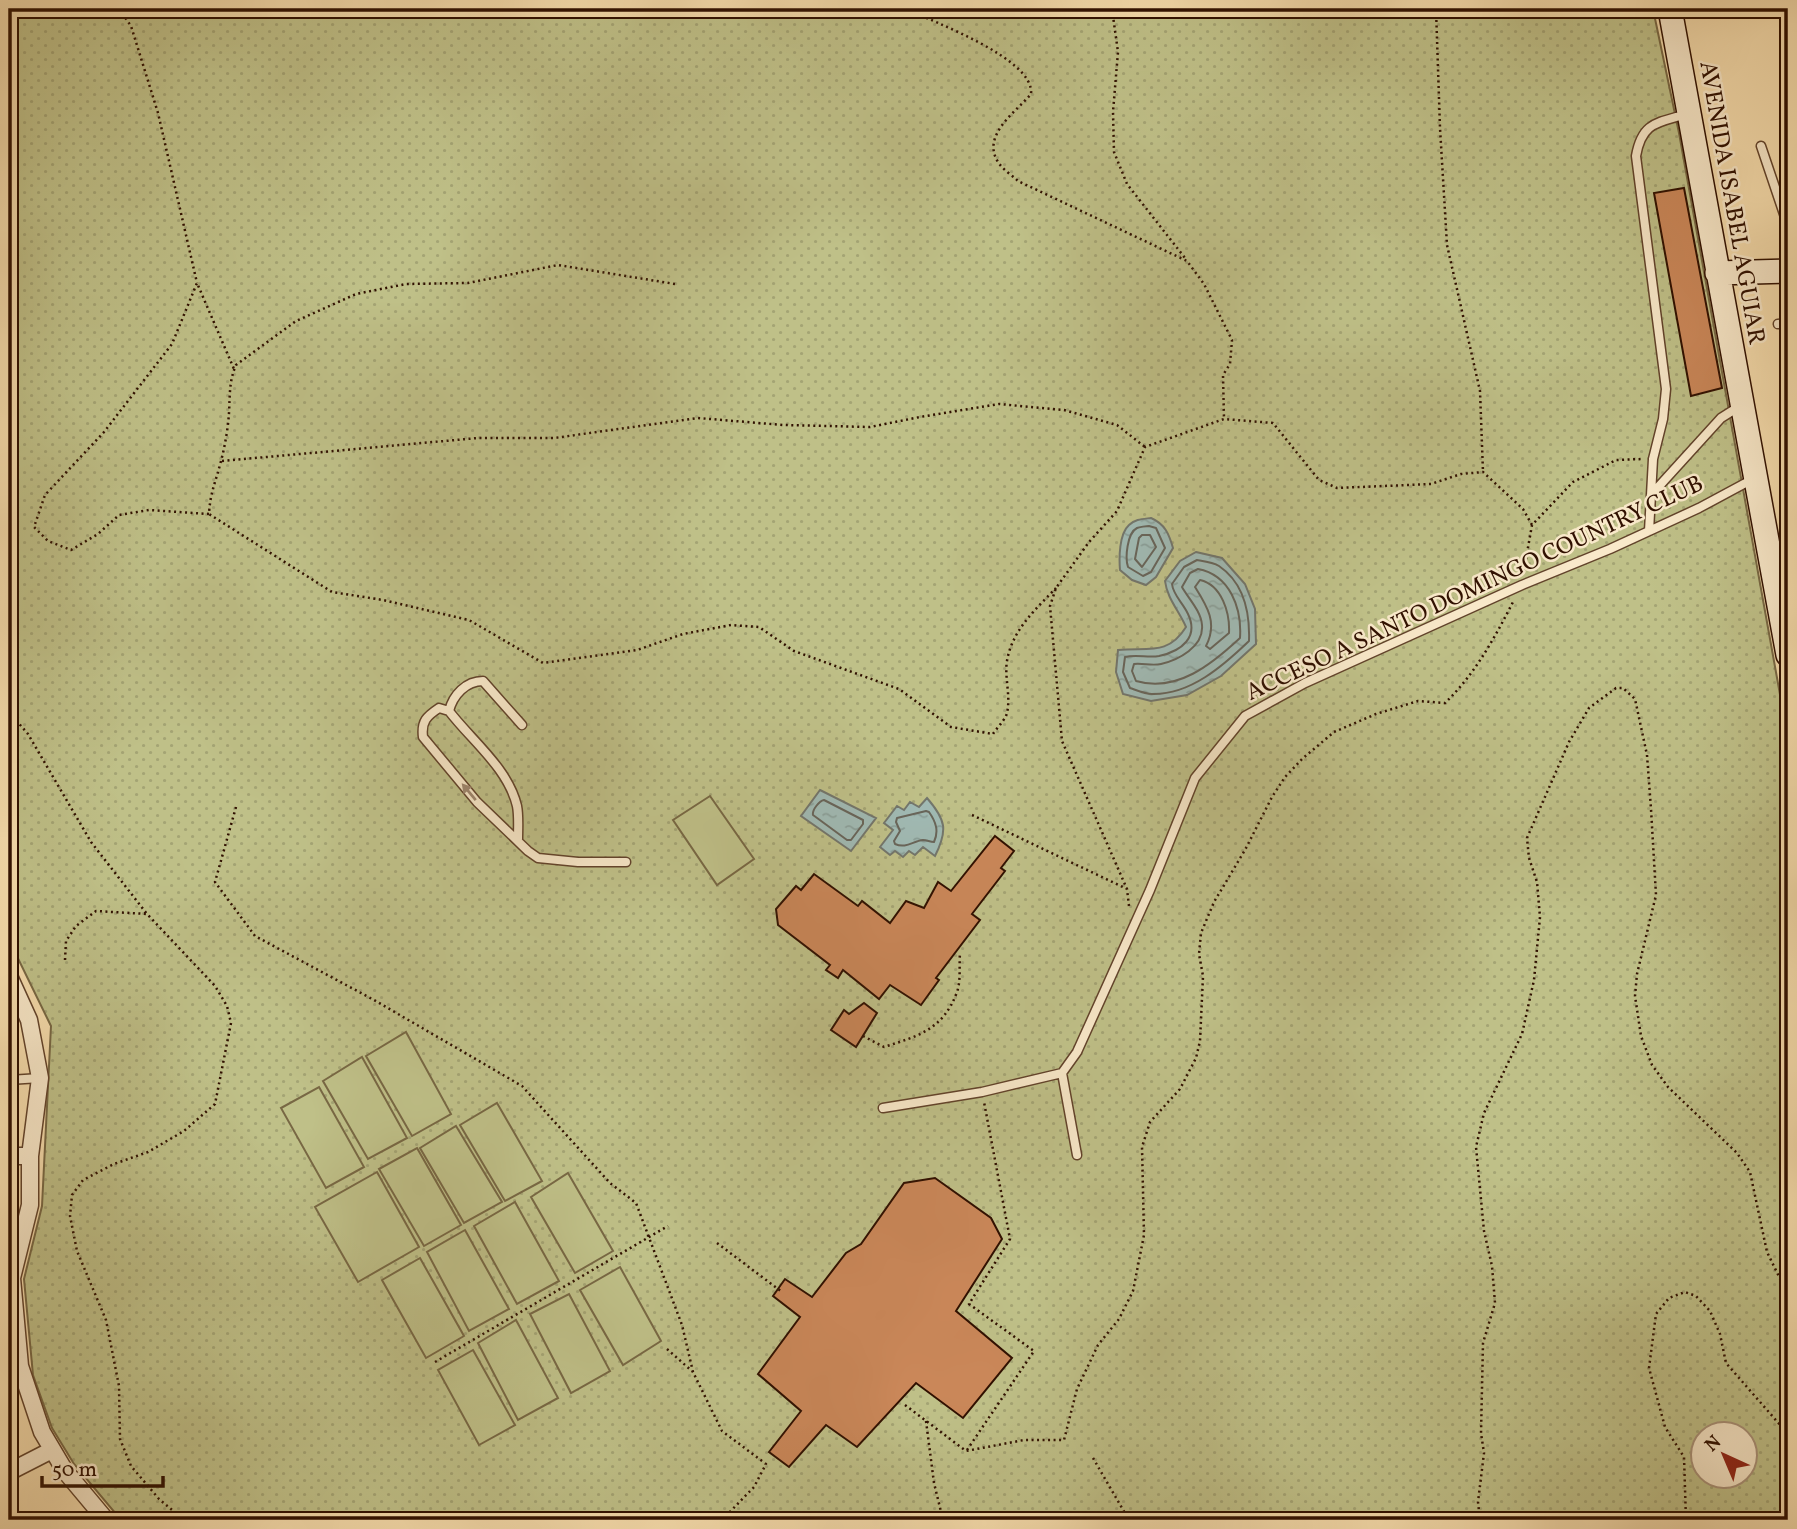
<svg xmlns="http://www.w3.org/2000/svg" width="1797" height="1529" font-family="Vollkorn,serif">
<defs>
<pattern id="grass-dots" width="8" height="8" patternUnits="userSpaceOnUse" patternTransform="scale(1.75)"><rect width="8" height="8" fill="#bfc088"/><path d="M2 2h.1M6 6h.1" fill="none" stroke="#a4a474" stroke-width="1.8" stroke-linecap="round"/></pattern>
<pattern id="water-ripples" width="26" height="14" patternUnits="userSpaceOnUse" patternTransform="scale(1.75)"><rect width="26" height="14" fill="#a0bab4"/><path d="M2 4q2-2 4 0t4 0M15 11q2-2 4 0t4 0" fill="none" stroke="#8a9f99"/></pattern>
</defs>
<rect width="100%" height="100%" fill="#f6ddad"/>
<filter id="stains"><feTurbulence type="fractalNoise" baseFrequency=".00286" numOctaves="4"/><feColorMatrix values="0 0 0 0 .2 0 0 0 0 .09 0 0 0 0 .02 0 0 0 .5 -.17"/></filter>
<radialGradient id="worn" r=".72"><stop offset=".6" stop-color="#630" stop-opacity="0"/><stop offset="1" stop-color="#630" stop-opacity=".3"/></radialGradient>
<path fill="url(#grass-dots)" stroke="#786844" stroke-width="2" fill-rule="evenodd" d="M9,9h1644l26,124 109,606v781h-1667l-47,-56 -22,-36 -19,-53 -9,-96 18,-73 9,-180 -42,-86zM1702,1434h42v42h-42z"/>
<path fill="#bfc088" stroke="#786844" stroke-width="2" d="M710,796l44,63 -37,26 -44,-65z
M406,1032l45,82 -39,22 -46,-80z
M362,1057l45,81 -39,21 -45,-78z
M319,1087l45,80 -38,21 -45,-80z
M497,1103l45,78 -37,20 -45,-76z
M456,1126l46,76 -38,21 -44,-75z
M417,1148l44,77 -37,21 -45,-77z
M377,1172l42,75 -61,35 -43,-75z
M568,1173l45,78 -38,22 -44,-76z
M515,1202l44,79 -42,23 -43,-78z
M465,1230l44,79 -40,22 -42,-79z
M420,1258l44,78 -38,22 -44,-78z
M620,1267l41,74 -38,24 -43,-75z
M569,1294l41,77 -39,22 -41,-79z
M516,1320l42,78 -40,22 -40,-77z
M473,1350l42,75 -36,20 -41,-75z"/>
<path fill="url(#water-ripples)" stroke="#73766c" stroke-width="2" d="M1151,518c14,6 18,16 22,30l-17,29 -10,8 -14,-5 -12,-10c-1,-12 -1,-36 9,-45 6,-6 14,-6 22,-7z
M1196,552l26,6 23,26 10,25 1,35 -35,32 -34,19 -36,6 -28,-7 -7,-22 2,-22c30,-3 50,6 68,-23 -7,-16 -19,-29 -21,-46l15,-20z
M820,790l56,28 -25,33 -50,-35z
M927,798c19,22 21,32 8,58l-12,-9 -8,8 -6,-4 -6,6 -8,-6 -5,4 -10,-8 13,-17 -9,-7 13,-17 7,4 6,-8 9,5z"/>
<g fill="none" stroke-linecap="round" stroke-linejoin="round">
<path stroke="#68655a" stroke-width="2" d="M1149,526l7,2 9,20 -14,24 -8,4 -15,-9c-3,-9 -1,-34 9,-39 2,-1 10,-2 12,-2z
M1142,535h8l6,12 -14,20 -7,-8 4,-21z
M1197,560c6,1 16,2 22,6 25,17 31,47 30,75 -26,25 -59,54 -97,53 -7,0 -16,-4 -22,-6l-7,-16 2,-15c11,-3 23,1 34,-1 23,-5 40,-19 29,-42 -5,-11 -15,-19 -16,-30l12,-17z
M1198,569c32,6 44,39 42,69 -28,26 -63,55 -104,43l-4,-10 2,-7c9,-1 18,2 27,0 17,-4 43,-17 41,-39 -1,-14 -14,-27 -20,-38l8,-14z
M1200,580c22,5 30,33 29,53l-19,16 -4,-3c12,-23 1,-40 -11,-59z
M824,800l39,20v4l-12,16h-4l-34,-25c-1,-5 6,-14 11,-15z
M926,811l3,1c7,10 10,19 5,30 -4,0 -7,-2 -11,-2 -10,1 -17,9 -28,4l-1,-3 6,-10 -4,-9 1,-4z"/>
</g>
<path fill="#ca8759" stroke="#301000" stroke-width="2" d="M1684,188l38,200 -31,8 -37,-203z
M995,836l19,15 -13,17 4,3 -33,43 8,6 -44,58 3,2 -18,25 -31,-20 -11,14 -36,-29 -5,8 -12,-8 4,-5 -52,-40 -2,-16 20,-23 5,4 13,-16 44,32 4,-5 28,22 16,-22 18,7 14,-26 13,9z
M864,1003l13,10 -21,34 -25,-17 13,-20 5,4z
M935,1178l56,40 11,21 -46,72 56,47 -49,60 -47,-35 -59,64 -31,-22 -37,42 -20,-15 32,-41 -43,-37 42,-57 -27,-21 12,-17 27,18 34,-44 15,-9 43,-61z"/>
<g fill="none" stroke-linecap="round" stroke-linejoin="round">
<defs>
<path id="lane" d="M1733,9l55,1
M1761,146l27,80
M1778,324l10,-1
M1651,495l70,-77 19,-12
M1649,531l4,-72 10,-40 3,-30 -30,-233c6,-34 21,-33 51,-42
M449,711c4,-16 17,-30 34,-30l39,44
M518,839c0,-10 1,-23 -1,-33 -9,-38 -46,-66 -68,-95l-10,-3c-12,8 -18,13 -16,29l54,65 51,49 10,7 40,4h48
M1062,1073l15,82
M9,1080l31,-2
M883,1108l99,-16 80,-19 15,-21 73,-162 45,-112 50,-62 60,-33 217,-98 88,-36 89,-41 54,-29"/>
<path id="street" d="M9,976l20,44 11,58 -10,78v49l-18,73 8,88 22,66 23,39 41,49
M9,1156h21
M9,1472l43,-22"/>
<path id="secondary" d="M1670,9l118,646
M1717,273l71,-2"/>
</defs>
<use href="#lane" stroke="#62432b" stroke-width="11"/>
<use href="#street" stroke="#62432b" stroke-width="19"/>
<use href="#secondary" stroke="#301000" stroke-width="26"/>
<path stroke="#301000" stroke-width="2.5" stroke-dasharray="2 3.5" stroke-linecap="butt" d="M119,9l12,17 27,87 39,170
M906,9c28,13 129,50 125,85 -15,18 -50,41 -33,68 5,8 14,13 20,19l169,80 17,23 28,56 -2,24 -7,11 1,44
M1112,9l6,43 -5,60 1,40 13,32 58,74
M1436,9l4,119 7,117 33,146 3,81
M675,284l-117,-19 -90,18 -62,1 -50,10 -60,27 -60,44c-7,16 -6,30 -7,48 -1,15 -4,33 -8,48 -5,20 -11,32 -12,53l123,78 51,8 86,20 74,43 94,-13 46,-16 48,-9 28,2 35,24 105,38 52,38 42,7c3,-5 10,-12 13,-18 6,-17 -2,-38 1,-55 5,-31 29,-52 49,-73
M222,461l256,-23h76l144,-20 85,7 87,2 50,-10 79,-13 65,6 53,15 28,22
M209,514l-60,-4 -30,5 -21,19 -27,16 -23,-9 -14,-14 11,-32 59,-63 68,-88 25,-61 37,86
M1524,570l8,-45 41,-43 43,-22 26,-1
M9,712l19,22 63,108 56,72
M236,807l-21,75 40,54 119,64 148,86 88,97 26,20 46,122 11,47
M972,815l155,74
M1129,906l-2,-17 -65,-148 -12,-135 6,-18 33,-46 28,-31 28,-64 79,-28 49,4 46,57 18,8 94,-4 30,-10 22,-2 40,37 9,16
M65,960l1,-19 10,-15 20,-15 51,3 68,72 12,20 4,17 -16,81 -31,27 -36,21 -34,12 -31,16 -11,15 -2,21 7,35 29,69 13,66 1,53 11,27 28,33 25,21
M863,1036l21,11c34,-11 59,-17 73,-55 4,-11 2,-27 3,-39
M717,1243l65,49
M667,1349l26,23 29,59 44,33 -12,23 -32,33
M435,1362l233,-136
M905,1405l61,46 58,-11h40l13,-51 21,-44 21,-26 14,-28 11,-56 -2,-88 8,-25 30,-33 16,-31 4,-17 3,-65 -4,-22 2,-21 13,-31 31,-52 27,-53 13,-20 17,-18 32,-27 42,-18 42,-13 27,2c30,-29 49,-64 68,-101
M926,1421l8,62 9,37
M967,1450l67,-99 -65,-47 41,-65 -26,-137
M1093,1458l36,62
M1480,1520l-2,-18 6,-49 -3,-20 2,-90 12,-40 -3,-37 -8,-35 -8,-84 8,-34 38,-79 12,-54 6,-63 -3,-35 -8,-24 -2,-20 42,-96 20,-34 27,-20h7l12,11 12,56 4,54 5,86 -19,79 -2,22 6,40 11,29 16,22 69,66 13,19 17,80 21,43
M1686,1520l-2,-63 -19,-30 -16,-59 7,-54 13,-16 16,-6 11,4 14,15 10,23 6,29 62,71"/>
<use href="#lane" stroke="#f9e9ca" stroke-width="8"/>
<use href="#street" stroke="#f9e9ca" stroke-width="16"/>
<use href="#secondary" stroke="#f9e9ca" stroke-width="23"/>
</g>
<defs><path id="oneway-solid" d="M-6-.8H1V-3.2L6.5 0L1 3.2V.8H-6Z" transform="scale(1.75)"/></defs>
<use fill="#9f876f" href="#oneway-solid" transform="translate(469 792) rotate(-130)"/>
<g text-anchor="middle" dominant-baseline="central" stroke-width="5" stroke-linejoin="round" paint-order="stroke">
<g font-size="24" fill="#301000" stroke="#f9e9ca">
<text transform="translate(1731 203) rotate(80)">AVENIDA ISABEL AGUIAR</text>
<text transform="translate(1475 589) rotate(-25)">ACCESO A SANTO DOMINGO COUNTRY CLUB</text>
</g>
</g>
<rect width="1797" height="1529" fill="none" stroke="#f6ddad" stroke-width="35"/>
<rect x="10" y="10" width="1776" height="1508" fill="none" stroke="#301000" stroke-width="3.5"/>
<rect x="18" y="18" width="1762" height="1494" fill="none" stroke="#301000" stroke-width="2"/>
<g transform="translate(1724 1455) rotate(316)"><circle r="33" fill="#f9e9ca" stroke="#a99279" stroke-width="2"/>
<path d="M0-5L12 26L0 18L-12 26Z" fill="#8f2418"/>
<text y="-10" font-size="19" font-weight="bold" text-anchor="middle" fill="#301000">N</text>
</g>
<path d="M42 1476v10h121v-10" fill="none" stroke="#301000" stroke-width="3.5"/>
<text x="52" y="1476" font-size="21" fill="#301000" stroke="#f9e9ca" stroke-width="5" paint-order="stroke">50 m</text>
<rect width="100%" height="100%" filter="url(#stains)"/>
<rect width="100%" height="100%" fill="url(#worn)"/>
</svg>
